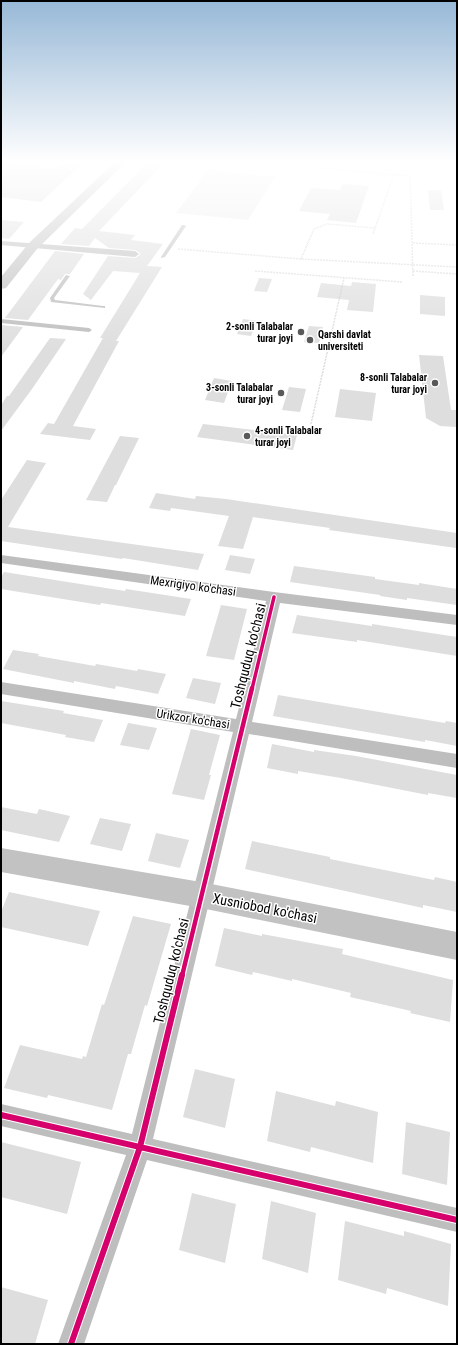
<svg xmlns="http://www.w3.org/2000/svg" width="458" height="1345" font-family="'Roboto Condensed',sans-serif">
<rect width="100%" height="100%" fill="#fff"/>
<path fill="#ebebeb" d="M208,170l67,7 -27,43 -72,-7z"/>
<path fill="#dedede" d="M6,163l49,5 7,-5h21l-42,39 -40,-5v-30z
M147,163h17l-65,68 36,4 -4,5 32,4 -16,22 15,1 -46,74h3l-46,85 23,3 -6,11 -50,-6 8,-11 6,1 49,-86h-3l40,-65 -27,-2 -22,29 -8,-6 25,-38 27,2 5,-3v-2l-5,-3 -26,-2 -14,-10 -6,8 -28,-2 14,-16 7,1z
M342,184l27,2 -13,37 -29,-3 3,-6 -31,-3 12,-23 29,2z
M428,190h13l3,20h-14z
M1,220l23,2 -15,17 -8,-1z
M55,251l29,3 -14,20h-5l-4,6 -3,-1 -30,41 -23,-2z
M259,278l13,1 -5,13 -13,-1z
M352,282l24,2 -3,28 -26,-2 2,-10 -32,-3 4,-14 30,3z
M420,295l25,2v19l-25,-2z
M243,319l14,2 -6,15 -14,-2z
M1,325l22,2 -22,30z
M309,326l14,1 -4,16 -15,-1z
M50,338l16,1 -34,50 -31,42v-26l6,-9h2z
M419,355l24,1 8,54h6v17l-17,-1 -14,-8z
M214,378l18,3 -8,22 -19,-3z
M289,387l17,2 -6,23 -18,-2z
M340,389l36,4 -4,28 -37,-4z
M203,424l26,3 68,8 -4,15 -96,-13z
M120,436l19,2 -23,47h-1l-8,17 -21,-2z
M27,460l19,3 -38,64 196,27 -6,16 -75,-12 -1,1 -121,-18v-41z
M156,493l39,6 1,-3 30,3 231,34 -1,15 -127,-18 1,-2 -77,-11 -10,32 -25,-3 11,-30 -58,-8 -1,3 -21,-3z
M230,555l25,4 -5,15 -25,-4z
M294,566l81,11v2l44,6v-2l38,6v16l-50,-7v2l-27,-4v-1l-90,-13z
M4,572l121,19 1,-2 65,10 -6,17 -84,-13 -1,2 -99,-16v-12z
M221,605l26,4 -13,51 -28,-4z
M297,615l75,11v-2l85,13v19l-100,-16v2l-65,-9z
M13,650l26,4 -1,2 57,10 1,-2 41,7 1,-2 28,5 -8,20 -42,-8 -1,3 -41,-8v2l-71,-14z
M193,678l28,5 -6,21 -29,-6z
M278,695l167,28 1,-2 11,2v23l-32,-6v2l-152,-26z
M1,701l63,10 -1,2 40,7 -9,22 -29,-5 1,-2 -65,-12z
M128,723l29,5 -8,22 -29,-5z
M191,729l29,6 -11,40h2l-7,25 -32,-6z
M272,744l42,8v-2l42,6 101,19v23l-29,-5v2l-87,-17 -43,-7v3l-31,-6z
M1,807l36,7 2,-5 31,7 -11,26 -58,-12z
M100,818l31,6 -9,27 -32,-7z
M156,833l33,7 -9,28 -32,-7z
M252,841l78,16v2l104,21 1,-3 22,5v30l-34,-7v3l-178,-39z
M9,892l91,19 -12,35 -87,-19v-15z
M133,916l38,8 -24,82 -2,-1 -14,49h-3l-16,56 -64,-15 -1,3 -43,-10 16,-43 62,14 1,-3 3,1 16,-53 2,1z
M224,928l38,8v-2l81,15 -1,5 111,26 -3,42 -40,-9 1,-2 -61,-14 1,-4 -59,-14v2l-39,-9 -1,3 -37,-9z
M195,1069l40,10 -10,49 -42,-11z
M276,1091l59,15 1,-5 42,11 -5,51 -62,-16 -1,5 -43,-11z
M406,1122l44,10 -3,53 -45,-11z
M1,1142l80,20 -14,52 -66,-17z
M192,1193l44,11 -11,59 -46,-13z
M271,1201l45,12 -8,60 -46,-14z
M345,1221l59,15v-5l47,13 -3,62 -61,-18 -1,6 -48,-14z
M1,1287l47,13 -13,44h-34z"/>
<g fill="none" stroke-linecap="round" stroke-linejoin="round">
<path stroke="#b9b9b9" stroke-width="1.5" stroke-dasharray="0.5 1" stroke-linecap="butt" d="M282,163l9,3 119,10
M410,169l3,108
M373,234l21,-60
M413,243l44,2
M178,249l123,10 156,8
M301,259l13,-30 13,-5 48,4
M255,271l147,11
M413,271l44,3
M311,424l33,-146"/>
<path fill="#bebebe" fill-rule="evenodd" d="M184,225l2,1 -21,31 -4,1v-1l21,-32z
M66,275l4,1 -16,22 1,2 48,6h2v2l-54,-6 -1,-4z
M1,319l88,9 3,2 -3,2 -88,-9z"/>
<path fill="#bebebe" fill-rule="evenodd" d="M1,241l134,10 4,3 -4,3 -134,-12z
M1,555l273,37 183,23v10l-177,-22 -28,119 205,32v14l-208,-34 -96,405 304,69v24l-310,-72 -63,184h-26l68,-189 -125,-29v-22l131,30 101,-402 -232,-38v-12l235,37 30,-118 -265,-38z"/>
<path fill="#c2c2c2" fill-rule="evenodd" d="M114,163h11l-88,86 -31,39 -5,1v-12l28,-34z
M1,848l200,34 256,50v28l-256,-52 -200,-36z"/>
<defs>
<path id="cycleway-far2" d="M252,689l22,-92"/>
<path id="cycleway-far1" d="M182,976l70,-288"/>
<path id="cycleway" d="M1,1115l456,105
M71,1344l69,-197 42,-172"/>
</defs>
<use href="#cycleway-far2" stroke="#fff" stroke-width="5.5"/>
<use href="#cycleway-far1" stroke="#fff" stroke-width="7"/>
<use href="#cycleway" stroke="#fff" stroke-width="8"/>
<use href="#cycleway-far2" stroke="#d6006c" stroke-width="3.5"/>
<use href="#cycleway-far1" stroke="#d6006c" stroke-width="4.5"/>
<use href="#cycleway" stroke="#d6006c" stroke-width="6"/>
</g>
<linearGradient id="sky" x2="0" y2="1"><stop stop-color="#97b8d7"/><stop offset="0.46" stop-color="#fff"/><stop offset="1" stop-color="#fff" stop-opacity="0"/></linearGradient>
<rect width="458" height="351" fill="url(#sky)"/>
<g fill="#595959" stroke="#fff" stroke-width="1.5">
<circle cx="301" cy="332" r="4"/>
<circle cx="310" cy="340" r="4"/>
<circle cx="435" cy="383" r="4"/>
<circle cx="281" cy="393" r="4"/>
<circle cx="247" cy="436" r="4"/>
</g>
<g text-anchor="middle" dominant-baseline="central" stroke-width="3" stroke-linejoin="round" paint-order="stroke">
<g font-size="10" font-weight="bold" fill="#000" stroke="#fff" text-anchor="end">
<text x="293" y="326">2-sonli Talabalar<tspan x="293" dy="12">turar joyi</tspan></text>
<text x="318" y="334" text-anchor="start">Qarshi davlat<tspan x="318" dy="12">universiteti</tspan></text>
<text x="427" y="377">8-sonli Talabalar<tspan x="427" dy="12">turar joyi</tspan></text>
<text x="273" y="387">3-sonli Talabalar<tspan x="273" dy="12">turar joyi</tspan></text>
<text x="255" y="430" text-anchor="start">4-sonli Talabalar<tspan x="255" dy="12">turar joyi</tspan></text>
</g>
<g font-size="12" fill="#000" stroke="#fff">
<text transform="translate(193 586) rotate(8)">Mexrigiyo ko'chasi</text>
<text transform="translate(193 719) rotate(9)">Urikzor ko'chasi</text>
</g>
<g font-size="14" fill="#000" stroke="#fff">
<text transform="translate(248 656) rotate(-76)">Toshquduq ko'chasi</text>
<text transform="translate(265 908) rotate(11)">Xusniobod ko'chasi</text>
<text transform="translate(171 971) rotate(-76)">Toshquduq ko'chasi</text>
</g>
</g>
<rect width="458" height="1345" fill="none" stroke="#000000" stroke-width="4"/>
</svg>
